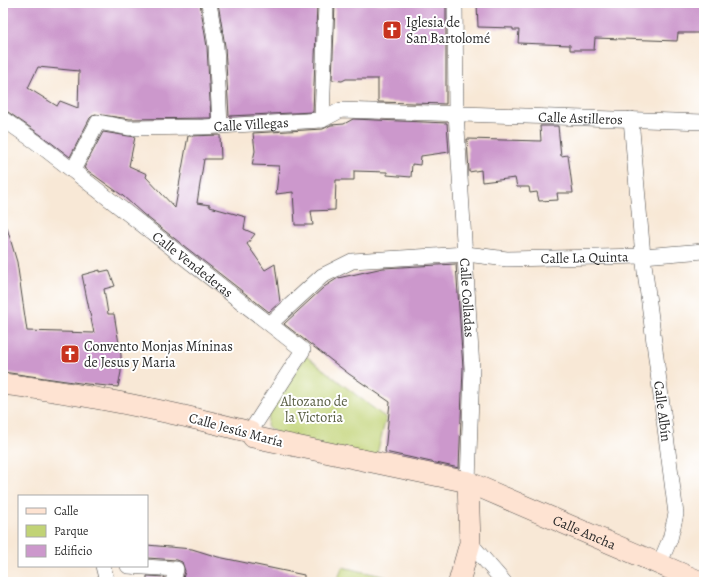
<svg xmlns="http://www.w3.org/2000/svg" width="707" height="585" font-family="Alegreya,serif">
<rect width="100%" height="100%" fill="#fff"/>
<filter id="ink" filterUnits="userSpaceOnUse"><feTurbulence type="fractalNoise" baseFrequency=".025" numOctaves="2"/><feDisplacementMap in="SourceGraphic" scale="8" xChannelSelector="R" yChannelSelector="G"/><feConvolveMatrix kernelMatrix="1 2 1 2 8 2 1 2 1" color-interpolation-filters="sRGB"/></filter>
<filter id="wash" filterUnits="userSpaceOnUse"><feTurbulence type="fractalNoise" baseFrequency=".012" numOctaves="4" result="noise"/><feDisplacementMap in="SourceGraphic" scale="16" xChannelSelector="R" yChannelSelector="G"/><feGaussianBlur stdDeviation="0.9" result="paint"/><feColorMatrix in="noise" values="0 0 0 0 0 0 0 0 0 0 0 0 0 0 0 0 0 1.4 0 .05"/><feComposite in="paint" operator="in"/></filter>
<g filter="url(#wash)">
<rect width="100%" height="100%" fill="#f8e8d6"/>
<path fill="#c1d376" stroke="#767f50" d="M306,356l80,62 -10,40 -92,-19 -17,-13 2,-15z
M342,567l45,10 -3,5h-58l1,-4 10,4z"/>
<g id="blocks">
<path fill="#cc98cc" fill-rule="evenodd" d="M3,3h197l7,44 4,71 -81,1 -35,-5 -5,4 -20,39 -29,-22 -33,-23 -5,-2zM38,67l41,4 -1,37 -18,-7 -3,5 -29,-18z
M218,3h99l-4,109 -84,4 -4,-70z
M335,3l111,1v100l-68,-2v-23h-32l-4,2 -10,-1z
M477,3h227v30h-26l-1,8 -82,-3 -1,12h-24v-5l-52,-2 1,-13h-6v-2l-35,-1z
M353,119l94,4 2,29 -28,4 -1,9 -8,-1 -1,13 -24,-2v-3l-33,-1v9h-18l-1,30 -24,1 2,14h-18l-2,-33 -17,2 3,-28 -27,-1 3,-14 -2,-18 70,-4 8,-4 13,-1z
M540,126h18l3,30 7,-1 5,38h-16l1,7 -19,1 -2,-9 -7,1 -1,-6h-12l-2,-9 -33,4 -1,-12 -12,2 -2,-33 74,2z
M103,132l32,5 -6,29 18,8 -1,3 29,31 13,-72 32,-1 1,24h-17l-7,44 13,2v2l36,10 -2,12 11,5 -8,10 18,26 10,-6 5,38 -11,10 -126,-98 -20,-18 -39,-28z
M3,228h4l10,34 10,69 67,2 -12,-58 18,-5v2l9,-2 6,16 -11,3 4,25h6l7,41v17l-3,15 -31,-3 -84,-12z
M456,264l7,104 -4,100 -74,-16 5,-50 -41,-28 -65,-50 40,-37 14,-9 45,-10z
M147,545l45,4 26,8 86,18v7h-122l3,-11 -3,-9 -5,-2 -30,-2z
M147,576l18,1 -1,5h-17z"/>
</g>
</g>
<g filter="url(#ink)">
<use href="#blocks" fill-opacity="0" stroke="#4a4745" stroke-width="1"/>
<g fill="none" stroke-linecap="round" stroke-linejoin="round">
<defs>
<g id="street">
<path d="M209,3l7,43 4,80"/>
<path id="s1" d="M455,3l1,110 16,255 -4,114"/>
<path id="s2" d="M3,119l33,23 267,208 -53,82"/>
<path id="s3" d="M631,119l12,137 33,258 -6,25 -11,26"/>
<path d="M322,120l4,-117"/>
<path id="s4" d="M73,170l25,-48 31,6 74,-1 119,-7 19,-10 363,12"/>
<path id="s5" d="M271,323l51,-47 30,-15 114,-7 41,5 136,-3 61,-5"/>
<path d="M470,543l34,39"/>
<path d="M103,566l4,16"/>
<path d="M128,566l48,3 -3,13"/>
</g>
<g id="secondary">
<path id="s6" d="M3,384c84,10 165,27 247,48l3,5 215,45 233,100"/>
<path d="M459,582l11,-39 -2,-61"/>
</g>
</defs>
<use href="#street" stroke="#4a4745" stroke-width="16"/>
<use href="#secondary" stroke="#4a4745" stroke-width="22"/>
<use href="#street" stroke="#fff" stroke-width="15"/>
<use href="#secondary" stroke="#fee3d2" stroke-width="21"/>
</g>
</g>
<defs>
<symbol id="church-square" viewBox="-11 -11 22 22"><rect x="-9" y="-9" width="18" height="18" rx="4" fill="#c8321e" stroke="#fff"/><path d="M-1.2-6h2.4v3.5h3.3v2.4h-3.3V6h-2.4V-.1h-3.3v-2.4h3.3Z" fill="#fff"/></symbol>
</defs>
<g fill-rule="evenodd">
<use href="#church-square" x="381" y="19" width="22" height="22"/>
<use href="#church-square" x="59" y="343" width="22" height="22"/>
</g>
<g text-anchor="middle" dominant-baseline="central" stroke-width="4" stroke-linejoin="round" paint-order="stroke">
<g font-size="14" fill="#2b2b2b" stroke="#fff" text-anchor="start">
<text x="406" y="22">Iglesia de<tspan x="406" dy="16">San Bartolomé</tspan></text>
<text x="84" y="346">Convento Monjas Míninas<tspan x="84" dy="16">de Jesus y Maria</tspan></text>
</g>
<g font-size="14" fill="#2b2b2b" stroke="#fff">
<text stroke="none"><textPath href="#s4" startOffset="540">Calle Astilleros</textPath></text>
<text stroke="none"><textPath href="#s4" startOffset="208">Calle Villegas</textPath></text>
<text stroke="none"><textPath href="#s5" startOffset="336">Calle La Quinta</textPath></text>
<text stroke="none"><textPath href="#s2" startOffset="239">Calle Vendederas</textPath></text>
<text stroke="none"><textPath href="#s1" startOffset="295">Calle Colladas</textPath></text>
<text stroke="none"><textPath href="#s3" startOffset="294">Calle Albín</textPath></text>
<text transform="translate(236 430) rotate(15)">Calle Jesús María</text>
<text stroke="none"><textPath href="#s6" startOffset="604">Calle Ancha</textPath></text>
</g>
<g font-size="14" fill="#585d42" stroke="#fff">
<text x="314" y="401">Altozano de<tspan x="314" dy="16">la Victoria</tspan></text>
</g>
</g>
<rect width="707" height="585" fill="none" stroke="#fff" stroke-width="16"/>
<rect x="18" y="495" width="130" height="72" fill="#ffffff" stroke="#aaaaaa"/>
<rect x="26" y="508" width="20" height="6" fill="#fee3d2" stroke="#aaaaaa"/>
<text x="54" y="515" font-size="12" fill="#2b2b2b">Calle</text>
<rect x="26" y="525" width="20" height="12" fill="#c1d376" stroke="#aaaaaa"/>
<text x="54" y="535" font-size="12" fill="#2b2b2b">Parque</text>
<rect x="26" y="545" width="20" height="12" fill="#cc98cc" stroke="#aaaaaa"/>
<text x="54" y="555" font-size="12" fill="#2b2b2b">Edificio</text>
</svg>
